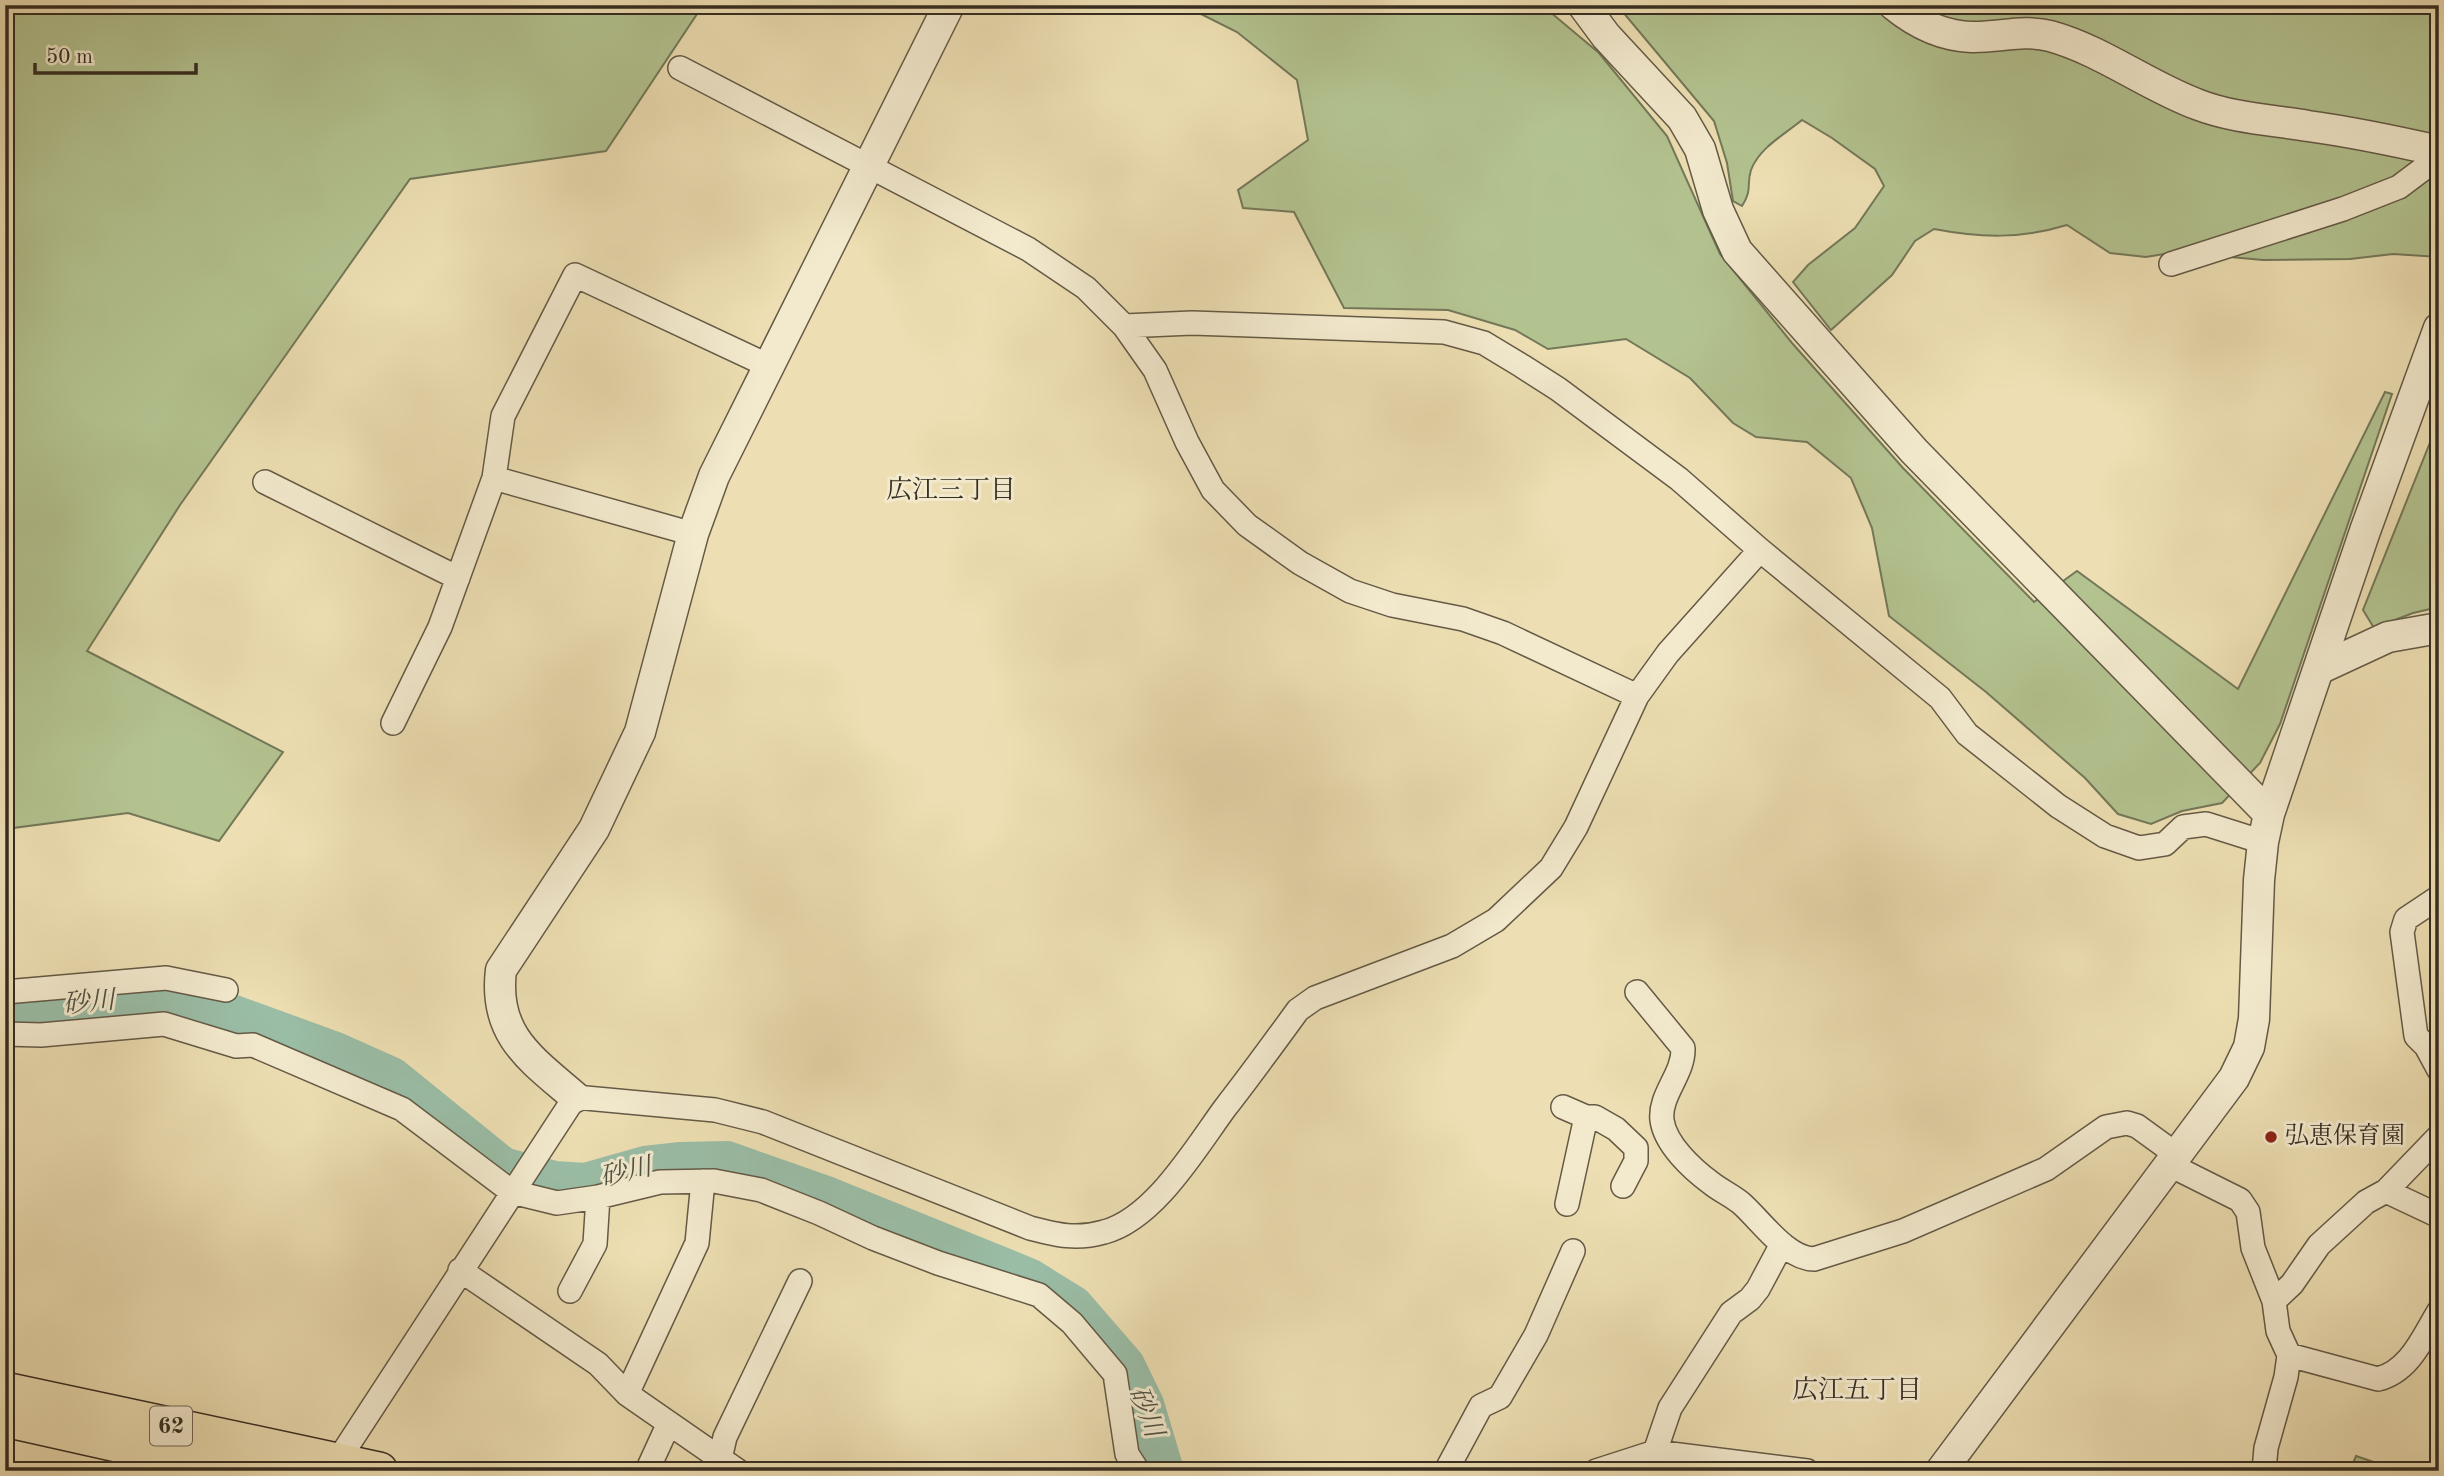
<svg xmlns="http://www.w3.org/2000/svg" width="2444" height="1476" font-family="'Old Standard TT','Noto Serif JP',serif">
<rect width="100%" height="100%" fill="#eddfb3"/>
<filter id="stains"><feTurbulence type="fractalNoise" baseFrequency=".00286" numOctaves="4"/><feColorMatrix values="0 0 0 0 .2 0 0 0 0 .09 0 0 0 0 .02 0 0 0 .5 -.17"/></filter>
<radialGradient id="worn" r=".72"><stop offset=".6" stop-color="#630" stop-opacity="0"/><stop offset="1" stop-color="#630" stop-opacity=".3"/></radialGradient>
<path fill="#b3c390" stroke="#747859" stroke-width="2" d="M5,5h698l-97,146 -196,28 -230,326 -93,146 196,101 -64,89 -91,-28 -123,16z
M1183,5h354l12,6 50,42 68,83 53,118 72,89 111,125 131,134 43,-31 161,118 147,-297 7,2 -112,330 -20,39 -38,40 -40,8 -31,13 -33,-10 -33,-36 -99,-86 -97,-76 -17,-88 -21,-50 -44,-36 -51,-5 -23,-14 -43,-45 -64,-39 -78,10 -33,-19 -67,-20 -104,-2 -50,-96 -51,-4 -5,-18 70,-50 -11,-60 -60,-48z
M1617,5h822v252l-46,-3 -43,5 -87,1 -87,-8 -30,5 -36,-4 -43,-28c-46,14 -86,13 -133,4l-19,12 -23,34 -61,55 -38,-48 15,-17 47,-37 29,-42 -9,-17 -43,-31 -30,-18c-17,14 -43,28 -51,50 -5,15 2,19 -9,36l-9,-5 -6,-38 -13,-42z
M2439,420v187l-26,6 -39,15 -11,-18z
M2356,1456l44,15h-50z"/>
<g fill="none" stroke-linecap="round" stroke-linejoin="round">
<path stroke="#9abda6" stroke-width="38" d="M5,1007l80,-2 77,-11 42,9 132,48 56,25 111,90 52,14 30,2 60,-17 36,-4 46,-1 102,36 200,81 45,28 52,60 19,39 20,67"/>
<defs>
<path id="minor" d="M680,68l348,181 58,39 38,38 31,44 32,72 26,48 34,35 53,38 50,28 42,14 71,14 40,14 134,63
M2171,264l172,-55 56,-22 40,-30
M1124,326l68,-3 252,9 40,11 38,23 36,23 121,90 81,71 180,148 27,36 91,72 47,30 34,12 26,-4 18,-17 23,-3 57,18
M494,478l199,56
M265,482l193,96
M393,723l47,-96 54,-149 9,-62 72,-141 194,91
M2439,897l-33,22 -4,13 14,104 10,10 13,24
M5,992l161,-14 60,12
M1637,992l46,56c1,26 -24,47 -21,72 3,24 30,49 49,63 10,8 22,13 31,21 19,17 45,55 72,55l89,-28 143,-62 60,-42 21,-4 10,3 40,29
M5,1034l36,1 123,-11 72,22 17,-1 149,64 110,83 45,11 41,-6 62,-15 54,-1 47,9 58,23 54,25 65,25 101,32 33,28 43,51 12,80 11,17
M1563,1107l23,10h9l21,12 20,19v13l-13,25
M2170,1165l70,35 8,12 5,36 21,53 4,30 11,24 -3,22 -20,71 -2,23
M2386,1191l53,25
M1567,1204l19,-87
M460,1270l138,94 29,30 111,77
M570,1291l25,-47 3,-47
M2274,1301l18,-17 27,-39 47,-43 20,-11 53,-55
M2289,1355l89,24c32,-8 45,-42 61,-68
M627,1394l70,-151 6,-62
M1655,1452l15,-44 61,-95 19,-14 8,-10 24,-45
M720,1459l5,-22 75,-156
M331,1471l244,-374 140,13 48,12 267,106c27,7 46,12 74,4 50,-13 91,-83 121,-124 25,-32 49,-65 73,-98l17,-12 137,-52 44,-26 55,-52 25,-41 61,-131 31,-43 92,-103
M647,1471l22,-48
M1446,1471l35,-65 19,-9 36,-62 37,-84
M1596,1471l59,-19 152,19"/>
<path id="tertiary" d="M1583,5l23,31 76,82 18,31 18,61 19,41 177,200 355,363
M1894,5c22,18 48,31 77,32 27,1 52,-8 79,-1 54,15 97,50 149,69 34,13 73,15 109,21 44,6 87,15 131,25
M2319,669l69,-32 51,-9
M575,1097c-44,-38 -82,-62 -74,-127l93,-141 46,-97 53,-198 21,-58 235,-471
M1941,1471l293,-393 15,-31 5,-28 5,-139 4,-38 6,-28 96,-283 74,-203"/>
<path id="primary" d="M5,1391l374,80
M5,1418l237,53"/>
</defs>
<use href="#minor" stroke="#645a46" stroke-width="26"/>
<use href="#tertiary" stroke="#645a46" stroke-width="33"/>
<use href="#primary" stroke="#362d22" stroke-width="40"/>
<use href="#minor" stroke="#f3eace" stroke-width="23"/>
<use href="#tertiary" stroke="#f3eace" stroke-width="30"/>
<use href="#primary" stroke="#eddfb3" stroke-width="37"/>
</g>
<circle fill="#8f2418" stroke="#f3eace" stroke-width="2.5" cx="2271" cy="1137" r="7"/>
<g text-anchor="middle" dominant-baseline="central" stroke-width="6" stroke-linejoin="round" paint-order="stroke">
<rect fill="#f3eace" stroke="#6f6656" stroke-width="2" x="150" y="1406.5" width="42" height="39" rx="5"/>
<g font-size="23" font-weight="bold" fill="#362d22">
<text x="171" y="1426">62</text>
</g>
<g font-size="24" fill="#362d22" stroke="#f3eace" text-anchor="start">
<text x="2285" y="1137">弘恵保育園</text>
</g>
<g font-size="26" fill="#362d22" stroke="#f3eace">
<text x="951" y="491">広江三丁目</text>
<text x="1857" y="1391">広江五丁目</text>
</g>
<g font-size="26" font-style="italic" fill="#4f5143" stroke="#f3eace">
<text transform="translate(89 1003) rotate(-5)">砂川</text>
<text transform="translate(626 1173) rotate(-13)">砂川</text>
<text transform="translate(1145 1412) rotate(69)">砂川</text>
</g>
</g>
<rect width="2444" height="1476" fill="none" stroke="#eddfb3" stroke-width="28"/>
<rect x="7" y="7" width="2430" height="1462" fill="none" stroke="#362d22" stroke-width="3.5"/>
<rect x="14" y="14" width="2416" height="1448" fill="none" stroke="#362d22" stroke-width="2"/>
<path d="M35 63v10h161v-10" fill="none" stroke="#362d22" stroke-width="3.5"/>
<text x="46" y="63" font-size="21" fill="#362d22" stroke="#f3eace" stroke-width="5" paint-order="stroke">50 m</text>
<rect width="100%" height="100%" filter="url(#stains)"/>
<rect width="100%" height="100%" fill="url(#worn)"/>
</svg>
